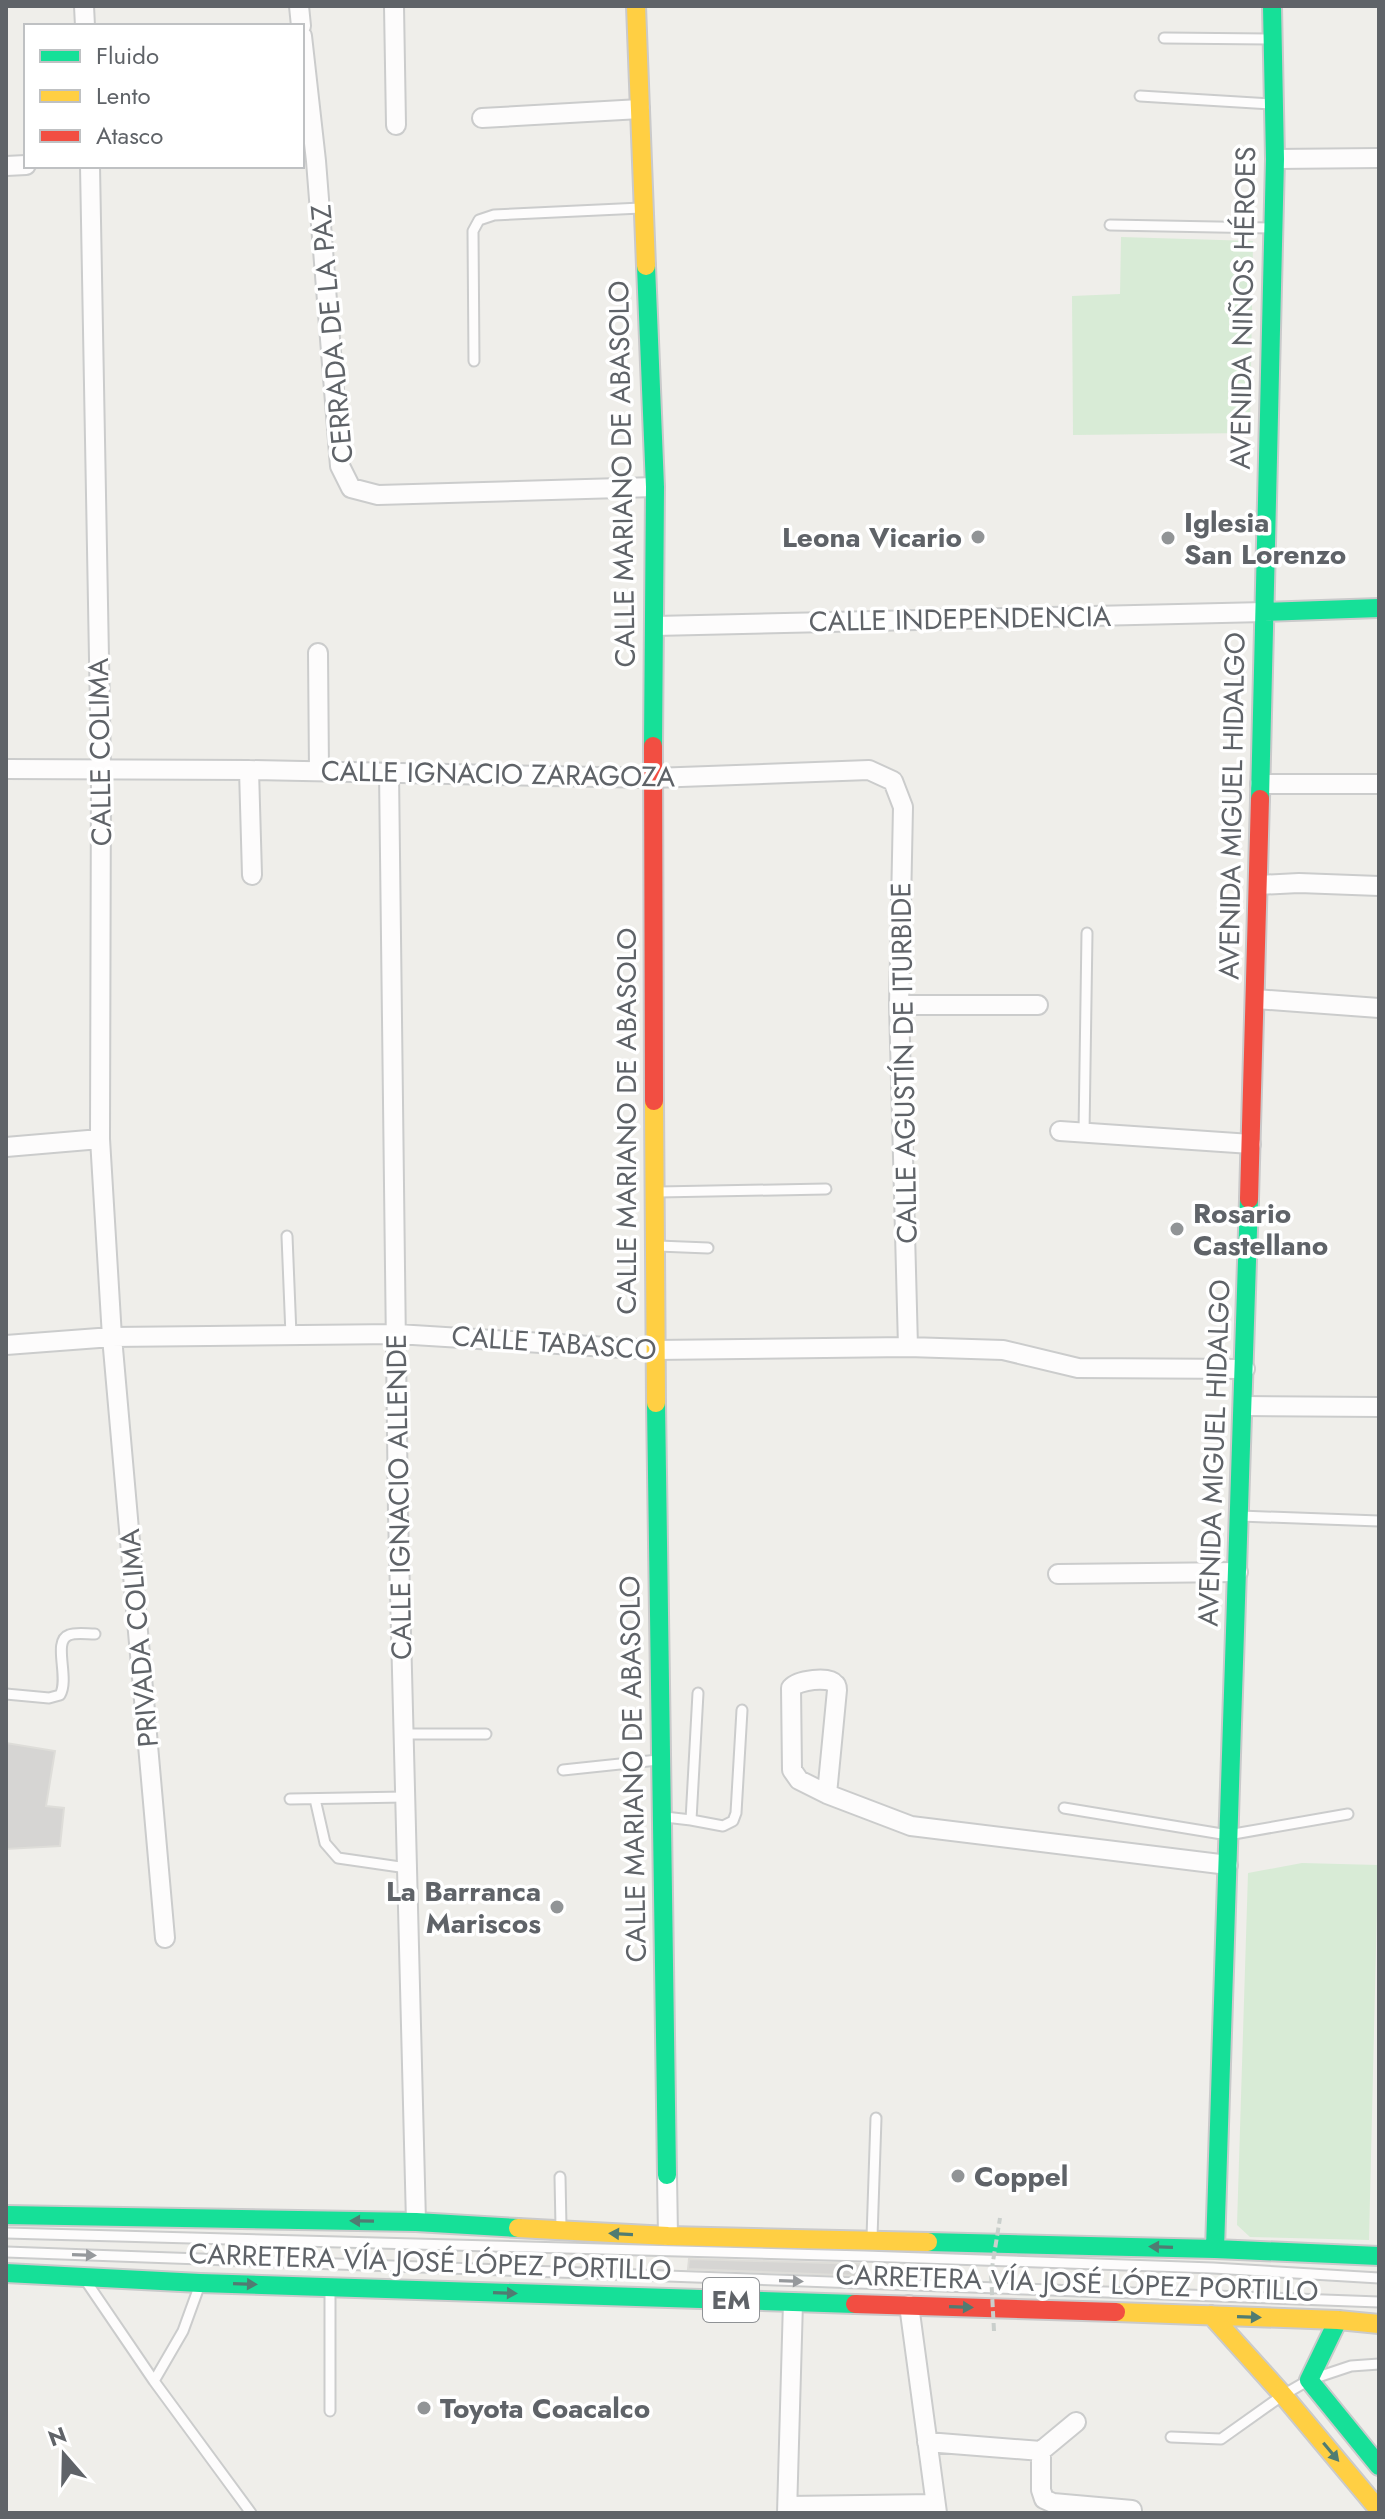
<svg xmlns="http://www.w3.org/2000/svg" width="1385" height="2519" font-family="Jost,sans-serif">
<rect width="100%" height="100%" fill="#efeeea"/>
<path fill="#d8ebd6" d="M1121,237l132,4 -3,192 -177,2 -1,-139 48,-2z
M1302,1863l76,2 -9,375 -119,-3 -13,-12 11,-352z"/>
<path fill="#d6d5d3" stroke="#deddd9" stroke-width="2" d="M6,1743l49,8 -9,55 18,2 -4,38 -54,3z
M689,2259l176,5v12l-177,-7z"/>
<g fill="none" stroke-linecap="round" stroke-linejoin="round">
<defs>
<path id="lane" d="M1164,38l105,1
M1140,96l131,8
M1110,225l160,3
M474,361l-1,-130 6,-11 15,-5 147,-7
M1084,1133l3,-200
M658,1192l168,-3
M287,1236l4,99
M658,1246l50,2
M1240,1516l139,5
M6,1694l43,4 11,-3c10,-17 -8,-54 9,-60 7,-3 18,-1 26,-1
M404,1734h82
M563,1770l95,-10
M290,1799l115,-2
M315,1799l10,44 13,15 69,10
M1064,1808l164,27 120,-21
M665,1817l26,3 7,-127
M691,1820l32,6 10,-5 3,-8 6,-103
M560,2177l1,50
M6,2233l858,23 349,12 166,10
M872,2237l4,-119
M6,2252l1373,50
M88,2284l66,97 97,132
M330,2290v121
M154,2381l29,-50 16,-44
M1171,2437l50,2 62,-44 26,-15 42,-14 28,-2"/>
<path id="street" d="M84,6l1,20
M299,6l2,20
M394,6l2,119
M302,36l14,125 24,305 11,22 27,7 277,-8
M482,118l158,-9
M1275,159l104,-1
M6,166l20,-1
M90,166l11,602 -1,371 12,198 53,601
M655,626l610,-14
M318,653l1,118
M6,769l243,1 404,8 216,-8 24,11 10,26 -4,198 9,342
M249,770l3,105
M389,772l9,742 18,708
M1260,784h119
M1258,885l41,-2 80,3
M1255,999l124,9
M899,1005h139
M1060,1131l191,13
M6,1147l94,-8
M6,1345l106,-8 285,-3 258,16 253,-3 95,3 75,18 167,1
M1244,1406l135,1
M1058,1574l180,-2
M827,1794l10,-104c0,-2 0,-5 -2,-6 -6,-8 -37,-4 -44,4l1,82 7,10 28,14 84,32 317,39
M667,2175l1,61
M909,2305l28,208
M927,2442l114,9 35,-29
M1041,2451v39l3,9 9,4 79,7
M788,2506l147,-2
M787,2513l6,-211"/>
<path id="fast" d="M646,266l9,221 -2,259
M1265,612l114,-4
M1260,799l15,-640 -3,-153
M656,1403l11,772
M6,2215l410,7 102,6
M928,2242l287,7 164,7
M1215,2249l34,-1050
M6,2273l194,10 655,21
M1338,2320l-29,60 70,86"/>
<path id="slow" d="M636,6l10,260
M654,1101l2,302
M518,2228l150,8 260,6
M1116,2312l222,8 41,4
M1211,2315l72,80 96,115"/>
<path id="jam" d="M653,746l1,355
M1249,1199l11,-400
M855,2304l261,8"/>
</defs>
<use href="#lane" stroke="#cbcccc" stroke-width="13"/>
<use href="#street" stroke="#cbcccc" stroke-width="22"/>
<use href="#fast" stroke="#cacacb" stroke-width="22"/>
<use href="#slow" stroke="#cacacb" stroke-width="22"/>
<use href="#jam" stroke="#cacacb" stroke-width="22"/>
<use href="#lane" stroke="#fdfcfc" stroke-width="9"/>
<use href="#street" stroke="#fdfcfc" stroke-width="18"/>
<use href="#fast" stroke="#16e098" stroke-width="18"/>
<use href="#slow" stroke="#ffcf43" stroke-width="18"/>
<use href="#jam" stroke="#f24e42" stroke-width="18"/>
<path stroke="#cacfcc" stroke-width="4" stroke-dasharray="8 4" stroke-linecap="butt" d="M994,2331l-3,-57 9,-56"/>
</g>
<defs><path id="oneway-solid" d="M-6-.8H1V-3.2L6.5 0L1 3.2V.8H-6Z" transform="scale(2)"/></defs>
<g fill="#507c72">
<use href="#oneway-solid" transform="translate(362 2221) rotate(-179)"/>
<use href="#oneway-solid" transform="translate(621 2234) rotate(-177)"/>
<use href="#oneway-solid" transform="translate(1161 2247) rotate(-178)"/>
<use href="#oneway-solid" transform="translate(245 2284) rotate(2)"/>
<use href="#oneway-solid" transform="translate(505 2293) rotate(2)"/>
<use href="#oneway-solid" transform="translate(961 2307) rotate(2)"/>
<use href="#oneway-solid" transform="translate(1249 2317) rotate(2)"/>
<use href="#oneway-solid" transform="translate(1331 2452) rotate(50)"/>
</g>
<g fill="#96999c">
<use href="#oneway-solid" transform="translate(84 2255) rotate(2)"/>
<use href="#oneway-solid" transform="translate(791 2281) rotate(2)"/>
</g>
<g fill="#919496" stroke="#fff" stroke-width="3">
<circle cx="978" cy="537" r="8"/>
<circle cx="1168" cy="538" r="8"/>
<circle cx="1177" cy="1229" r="8"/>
<circle cx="557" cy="1907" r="8"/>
<circle cx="958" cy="2176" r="8"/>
<circle cx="424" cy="2408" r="8"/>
</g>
<g text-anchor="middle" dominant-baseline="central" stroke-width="7" stroke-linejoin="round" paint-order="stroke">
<rect fill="#fff" stroke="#8f9295" stroke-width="2" x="703" y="2278" width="56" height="44" rx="6"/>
<g font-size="26" font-weight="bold" fill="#5f6368">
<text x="731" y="2300">EM</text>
</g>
<g font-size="28" fill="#5f6368" stroke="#fff">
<text transform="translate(1243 308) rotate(-89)">AVENIDA NIÑOS HÉROES</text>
<text transform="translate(332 334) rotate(-95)">CERRADA DE LA PAZ</text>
<text transform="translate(622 474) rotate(-91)">CALLE MARIANO DE ABASOLO</text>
<text transform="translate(960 619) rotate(-1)">CALLE INDEPENDENCIA</text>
<text transform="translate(100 752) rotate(-91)">CALLE COLIMA</text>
<text transform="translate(498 774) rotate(1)">CALLE IGNACIO ZARAGOZA</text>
<text transform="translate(1232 806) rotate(-89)">AVENIDA MIGUEL HIDALGO</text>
<text transform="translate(904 1063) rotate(-91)">CALLE AGUSTÍN DE ITURBIDE</text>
<text transform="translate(626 1121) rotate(-90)">CALLE MARIANO DE ABASOLO</text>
<text transform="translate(554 1343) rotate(4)">CALLE TABASCO</text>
<text transform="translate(1214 1453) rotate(-88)">AVENIDA MIGUEL HIDALGO</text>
<text transform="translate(399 1497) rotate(-91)">CALLE IGNACIO ALLENDE</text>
<text transform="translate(139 1638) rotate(-95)">PRIVADA COLIMA</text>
<text transform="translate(633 1769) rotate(-91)">CALLE MARIANO DE ABASOLO</text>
<text transform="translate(430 2262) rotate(2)">CARRETERA VÍA JOSÉ LÓPEZ PORTILLO</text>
<text transform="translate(1077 2283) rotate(2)">CARRETERA VÍA JOSÉ LÓPEZ PORTILLO</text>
</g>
<g font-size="28" font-weight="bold" fill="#5f6368" stroke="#fff" text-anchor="start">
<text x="1184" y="522">Iglesia<tspan x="1184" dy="32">San Lorenzo</tspan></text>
<text x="962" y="537" text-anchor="end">Leona Vicario</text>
<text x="1193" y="1213">Rosario<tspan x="1193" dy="32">Castellano</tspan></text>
<text x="541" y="1891" text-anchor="end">La Barranca<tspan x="541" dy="32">Mariscos</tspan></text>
<text x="974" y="2176">Coppel</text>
<text x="440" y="2408">Toyota Coacalco</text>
</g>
</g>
<rect width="1385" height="2519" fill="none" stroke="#5f6368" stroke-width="16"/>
<rect x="24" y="24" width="280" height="144" fill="#ffffff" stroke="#bfc1c3" stroke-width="2"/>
<rect x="40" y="50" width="40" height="12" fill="#16e098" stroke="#bfc1c3" stroke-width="2"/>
<text x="96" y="64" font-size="24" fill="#5f6368">Fluido</text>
<rect x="40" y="90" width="40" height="12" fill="#ffcf43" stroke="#bfc1c3" stroke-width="2"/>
<text x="96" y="104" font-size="24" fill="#5f6368">Lento</text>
<rect x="40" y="130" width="40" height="12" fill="#f24e42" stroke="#bfc1c3" stroke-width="2"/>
<text x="96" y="144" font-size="24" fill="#5f6368">Atasco</text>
<g transform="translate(64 2455) rotate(340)" stroke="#ffffff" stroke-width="6" paint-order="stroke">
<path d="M0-6L14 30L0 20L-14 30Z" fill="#5f6368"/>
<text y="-12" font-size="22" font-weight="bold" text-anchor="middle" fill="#5f6368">N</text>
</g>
</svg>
